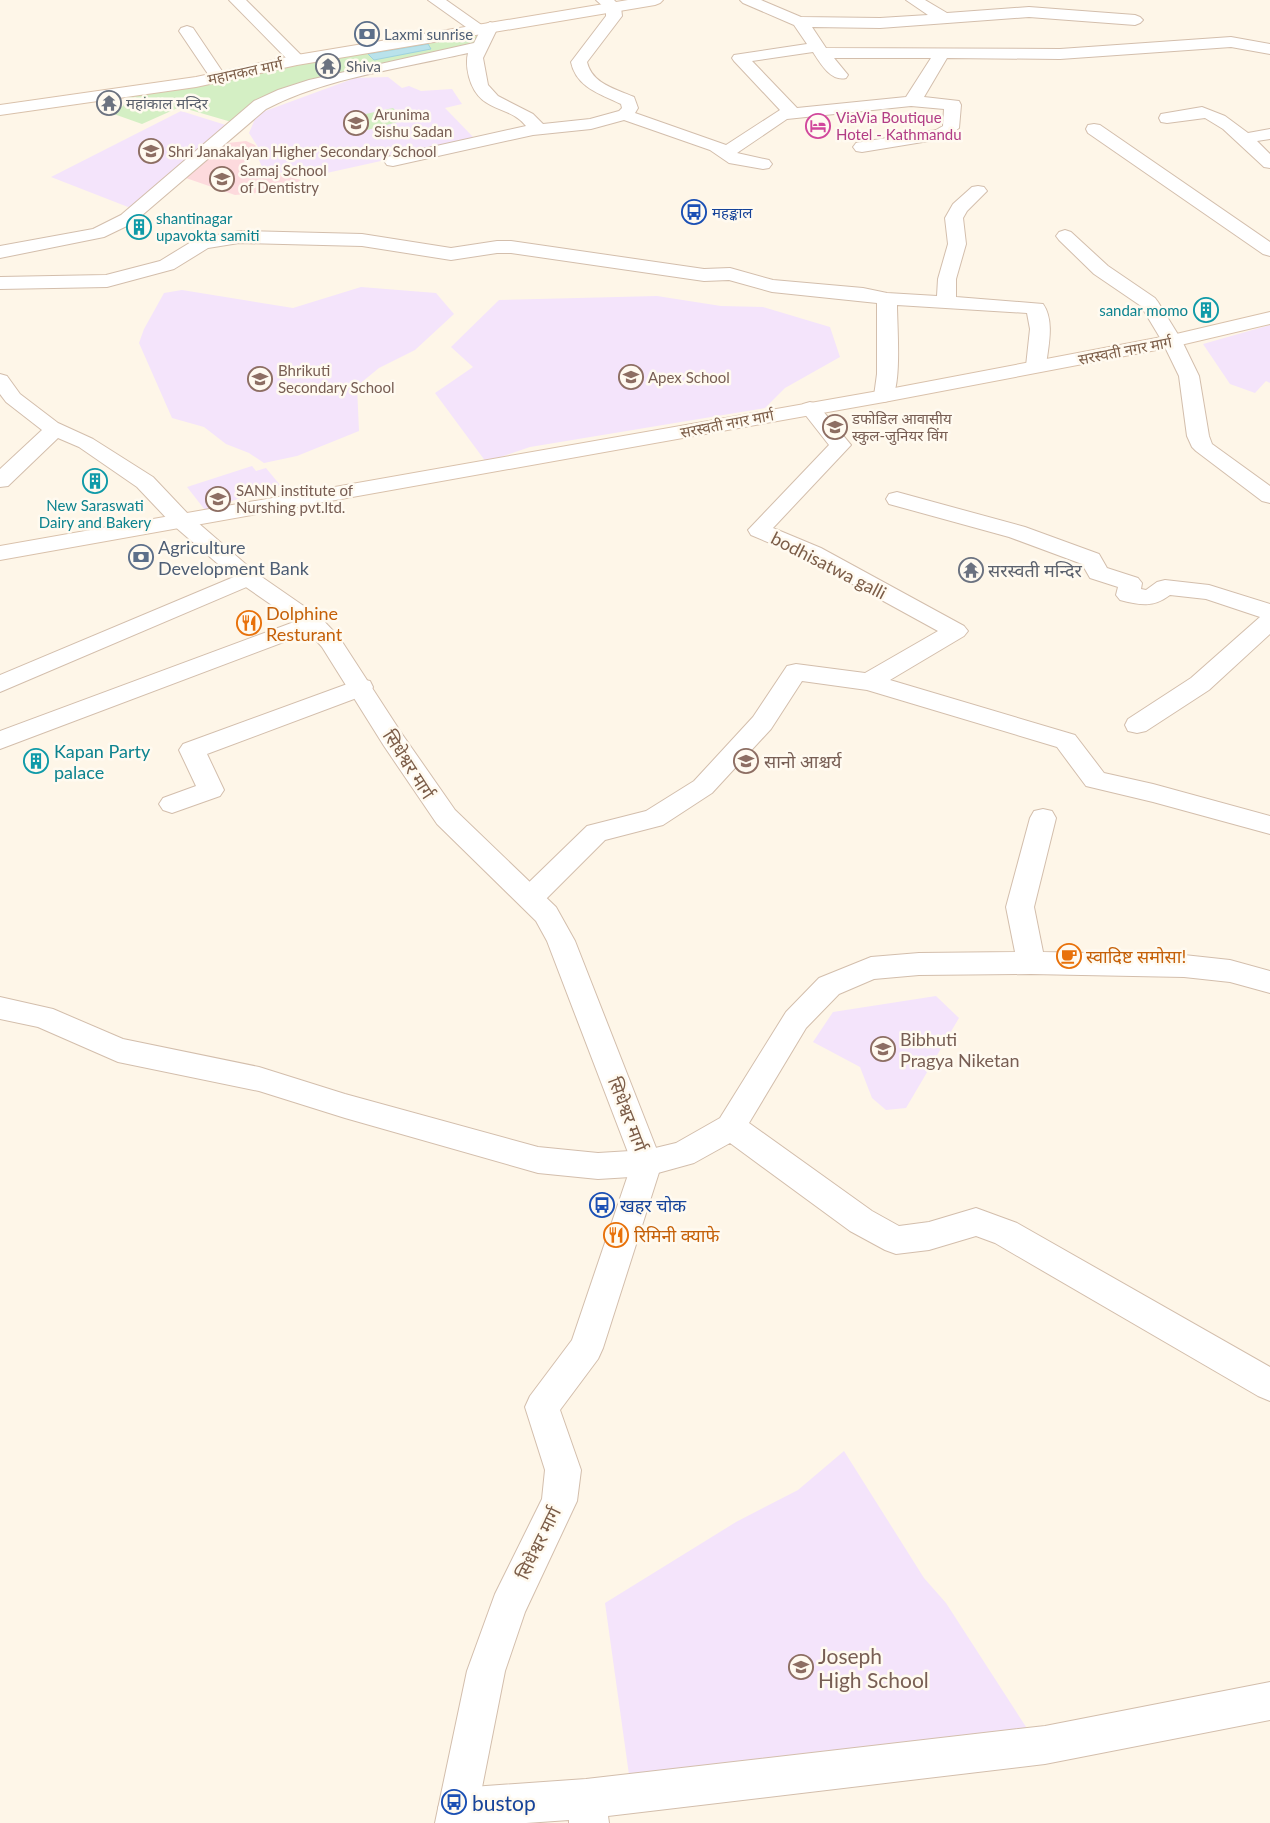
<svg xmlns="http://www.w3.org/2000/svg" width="1270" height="1823" font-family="Lato,'Noto Sans Devanagari',sans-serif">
<rect width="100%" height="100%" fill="#fef6e8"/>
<path fill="#f4e4fb" d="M388,77l14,11 7,-2 12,5 31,-2 10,15 -17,4 31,32 -172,38 -41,-9 -5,-11v-11l-9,-14 8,-19 98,-36z
M181,111l48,15 -86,77 -15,4 -77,-30z
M361,287l75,6 18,21 -39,36 -36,18 -22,18 2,45 -62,25 -33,7 -15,-10 -23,-9 -22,-17 -32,-9 -33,-75 5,-14 20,-36 18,-3 111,18z
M657,296l64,10 42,1 67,20 10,30 -55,31 -20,20 -235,39 -44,15 -51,-69 38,-26 -22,-20 48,-47z
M1270,325v58l-4,-2 -11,12 -25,-9 -27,-40z
M252,466l4,5 10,-3 14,17 -75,25 -18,-23z
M936,996l23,22 -53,90 -20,2 -14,-12 -12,-31 -47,-25 20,-30z
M844,1451l80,127 22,25 82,127 -398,52 -25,-179 131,-81 62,-32z"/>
<path fill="#fddadd" d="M246,141l9,4 2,3 -14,16 58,16 -16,10 -50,5 -52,-18 35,-33z"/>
<path fill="#d4efc4" d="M487,28l-6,17 -170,38 -76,40 -55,-16 -38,17 -31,-11 12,-7 7,-14z
M393,108l13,12 -39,10 -15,-13z"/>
<path fill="#b9e2eb" stroke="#9ed2de" d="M428,44l3,5 -57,11 -6,-6z"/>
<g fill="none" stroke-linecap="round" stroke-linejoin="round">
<defs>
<path id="minor" d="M229,0h17l57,57 2,3 -2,3h-12z
M428,0h18l37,26 7,-4 5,2 3,3 -15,31 5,27 10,11 35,18 10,10 47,-5 29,-8 3,-3 -1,-4c-21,-10 -45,-17 -50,-42l35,-46v-7l-10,-9h18l7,7 1,9 -35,46c5,22 29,27 47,35l4,11 -3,5 91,32 54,-35 -46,-49 -2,-3 2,-3 73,-11 -13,-19 -51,-22 -3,-3h21l40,17 79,1 48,-3 -22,-15h19l22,13 82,-6 106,8 5,2 3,3 -3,3 -5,2 -106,-8 -149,11 -68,-1 14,21 234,1 171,-12 39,7v10l-39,-7 -171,12 -113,-1 -23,39 35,4 2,4 -2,23 -12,10 -6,1 -79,13 -6,-1 -3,-4 3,-4 6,-1 74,-12 7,-4 1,-17 -33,-3 -124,13 -50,34 32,7 3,4 -3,4 -6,1 -34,-6 -19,-13 -86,-30 -33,9 -58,6 -140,31 -6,-1 -3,-4 3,-4 139,-31c-17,-22 -47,-12 -57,-49 -2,-8 -3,-16 -1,-24 -66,15 -142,25 -202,56l-133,114 -29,14 -104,21v-12l93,-17 28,-14 133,-114 24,-11 31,-10 165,-37 5,-10 -6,-1zM813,52c7,11 18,30 33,26l2,-3 -14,-17h97l-25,39 -109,11 -45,-47z
M187,26l6,2 33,49 -2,3h-12l-2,-3 -31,-46 2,-3z
M1202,107l23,9 23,17 22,-4v10l-13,2 13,13v14l-6,-1 -41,-38 -18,-11 -38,5 -6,-1 -2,-4 2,-4z
M1094,124l6,1 170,117v14l-7,-2 -175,-121 -2,-4 2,-4z
M978,186l6,1 3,4 -20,20 -4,7 3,26 -10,35v18l87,7c12,17 5,43 3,62l-3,4 -7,2 -7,-2 -3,-4 4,-37 -3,-16 -130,-8c0,21 5,80 -6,95l-7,2 -7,-2 -3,-4 3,-22v-71l-105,-11 -43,-12 -25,1 -193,-28h-14l-46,7 -89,-14 -123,-3 -31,5 -34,21 -67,18 -107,2v-12l106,-2 54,-14 36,-22 43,-8 123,3 89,14 46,-7h14l193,28 26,-1 43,12 90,8 24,5 50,3 1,-17 10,-35 -3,-26 8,-14 19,-17z
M1065,230l6,2 37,34 47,32 3,4 24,39 17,35 10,60 3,8 58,42v17l-8,-2 -66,-50 -4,-4 -5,-11 -8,-60 -17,-35 -21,-35 -47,-32 -35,-34 -3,-4 3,-4z
M0,374l7,2 13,18 38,29 35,16 60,38 36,38 3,5 -3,5 -8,2 -8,-2 -36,-38 -58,-40 -21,-9 -50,48 -8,1v-18l42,-39 -36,-28 -6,-8z
M810,402l7,2 34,41 -78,83 48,20 143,78 4,5 -4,5 -74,44 185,55 29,38 49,11 117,32v18l-117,-32 -67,-16 -29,-39 -190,-57 -65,-9 -31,48 -59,64 -49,32 -58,15 -64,64 -10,3 -10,-3 -4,-7 4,-7 66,-64 59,-15 48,-30 59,-64 34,-51 9,-2 69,9 73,-42 -133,-73 -54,-23 -3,-5 81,-85 -29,-37 3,-4z
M897,492l128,35 74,27 8,14 31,10 4,5 -1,6 5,1 11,-8 8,-2 44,5 61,19v30l-61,56 -63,41 -9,2 -9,-2 -3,-6 3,-6 63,-41 69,-61 -54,-18 -36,-4c-17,13 -30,10 -50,5l-4,-5 2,-8 -28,-9 -8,-14 -73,-27 -120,-33 -3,-5 3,-5z
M248,571l8,2 3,5 -3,5 -256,109v-17z
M313,615l8,3 4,5 -4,5 -321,121v-18z
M361,679l9,2 3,6 -3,6 -163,61 17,36 -4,6 -48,17 -9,-3 -4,-6 4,-6 33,-12 -17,-36 4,-6z
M1043,809l9,2 4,7 -22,89 9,45 141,3 46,5 40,11v22l-40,-11 -46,-5 -153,-3 -112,1 -45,4 -35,15 -33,34 -57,95 123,88 27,15 30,-4 47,-14 41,15 253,144v34l-12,-5 -263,-153 -19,-7 -47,14 -33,4 -11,-4 -35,-19 -120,-88 -36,20 -47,13 -49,3 -60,-6 -193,-55 -86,-27 -141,-29 -80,-35 -38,-8v-22l53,12 70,30 136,28 86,27 193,53 60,6 49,-3 29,-7 44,-25 66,-106 33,-34 52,-21 48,-4 96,-1 -9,-45 24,-89 4,-7z
M1270,1682v38l-225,44 -437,52 1,7h-40v-3l-43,3h-80l-2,-1 -6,-14 6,-14 14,-6 128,-9 459,-53z"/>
<path id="tertiary" d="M181,513l8,2 67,58 65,45 18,19 63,97 53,76 101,97 19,34 87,222 -59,185 -5,11 -38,51 21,60 -4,31 -52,111 -20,59 -30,152h-40l32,-152 28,-77 47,-95 3,-29 -20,-63 5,-11 42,-56 60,-177 -85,-222 -11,-20 -99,-97 -53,-78 -62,-99 -17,-19 -65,-45 -67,-58 -3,-5 3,-5z"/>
<path id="secondary" d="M628,0h35l-3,3 -5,2 -358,60 -101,22 -196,28v-10l196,-28 101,-22z
M1270,312v12l-98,23 -288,55 -884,158v-14l884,-156 288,-55z"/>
</defs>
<use href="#minor" stroke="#d3beac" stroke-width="2"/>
<use href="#tertiary" stroke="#d3beac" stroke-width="2"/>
<use href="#secondary" stroke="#d9c1ab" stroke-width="2"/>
<use href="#minor" fill="#fff" fill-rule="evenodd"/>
<use href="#tertiary" fill="#fff" fill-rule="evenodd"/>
<use href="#secondary" fill="#fff" fill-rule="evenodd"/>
</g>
<defs>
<symbol id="bank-ring" viewBox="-11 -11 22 22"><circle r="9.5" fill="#fffaf0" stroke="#5c6f8a" stroke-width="1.5"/><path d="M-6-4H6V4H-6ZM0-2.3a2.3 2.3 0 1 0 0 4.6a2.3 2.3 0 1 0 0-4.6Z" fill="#5c6f8a"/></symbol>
<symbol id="temple-ring" viewBox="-11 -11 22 22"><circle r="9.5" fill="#fffaf0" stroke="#6b7280" stroke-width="1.5"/><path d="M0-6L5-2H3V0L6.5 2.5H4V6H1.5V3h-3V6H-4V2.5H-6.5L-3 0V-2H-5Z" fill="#6b7280"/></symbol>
<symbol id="school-ring" viewBox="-11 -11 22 22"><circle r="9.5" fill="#fffaf0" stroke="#8d6e63" stroke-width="1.5"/><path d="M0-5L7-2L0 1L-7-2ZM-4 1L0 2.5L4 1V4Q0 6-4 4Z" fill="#8d6e63"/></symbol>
<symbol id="hotel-ring" viewBox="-11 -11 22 22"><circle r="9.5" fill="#fffaf0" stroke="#d1479c" stroke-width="1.5"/><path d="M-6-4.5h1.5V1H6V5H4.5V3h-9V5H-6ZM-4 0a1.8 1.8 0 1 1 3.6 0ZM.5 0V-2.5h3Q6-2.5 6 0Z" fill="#d1479c"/></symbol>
<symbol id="university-ring" viewBox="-11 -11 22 22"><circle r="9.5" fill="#fffaf0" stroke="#8d6e63" stroke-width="1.5"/><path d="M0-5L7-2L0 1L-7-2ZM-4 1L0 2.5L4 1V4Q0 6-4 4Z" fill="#8d6e63"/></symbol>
<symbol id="bus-ring" viewBox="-11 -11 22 22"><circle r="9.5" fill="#fffaf0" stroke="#1a4fb4" stroke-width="1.5"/><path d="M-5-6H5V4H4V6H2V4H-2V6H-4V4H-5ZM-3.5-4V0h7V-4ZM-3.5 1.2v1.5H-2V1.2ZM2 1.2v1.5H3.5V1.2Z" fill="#1a4fb4"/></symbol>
<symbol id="building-ring" viewBox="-11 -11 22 22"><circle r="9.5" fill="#fffaf0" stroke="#0f9aa8" stroke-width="1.5"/><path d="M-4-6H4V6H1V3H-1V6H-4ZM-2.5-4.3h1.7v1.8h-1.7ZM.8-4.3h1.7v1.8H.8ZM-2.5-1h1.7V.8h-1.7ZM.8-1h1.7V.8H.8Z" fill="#0f9aa8"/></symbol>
<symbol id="restaurant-ring" viewBox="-11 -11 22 22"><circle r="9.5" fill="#fffaf0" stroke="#e8710a" stroke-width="1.5"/><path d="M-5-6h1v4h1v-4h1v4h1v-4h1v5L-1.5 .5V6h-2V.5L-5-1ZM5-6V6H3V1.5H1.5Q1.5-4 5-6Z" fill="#e8710a"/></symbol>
<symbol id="cafe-ring" viewBox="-11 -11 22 22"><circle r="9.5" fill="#fffaf0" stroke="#e8710a" stroke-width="1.5"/><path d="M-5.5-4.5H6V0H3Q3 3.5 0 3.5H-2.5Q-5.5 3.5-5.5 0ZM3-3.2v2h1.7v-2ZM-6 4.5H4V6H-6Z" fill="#e8710a"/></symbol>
</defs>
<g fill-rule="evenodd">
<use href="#bank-ring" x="353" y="20" width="28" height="28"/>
<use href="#temple-ring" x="314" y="52" width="28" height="28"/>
<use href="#temple-ring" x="95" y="89" width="28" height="28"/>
<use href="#school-ring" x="342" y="109" width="28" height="28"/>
<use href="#hotel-ring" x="804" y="112" width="28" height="28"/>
<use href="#school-ring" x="137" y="137" width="28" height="28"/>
<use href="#university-ring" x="208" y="165" width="28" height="28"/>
<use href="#bus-ring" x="680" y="198" width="28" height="28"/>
<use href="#building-ring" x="125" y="213" width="28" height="28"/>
<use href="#building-ring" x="1192" y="296" width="28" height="28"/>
<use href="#school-ring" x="617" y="363" width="28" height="28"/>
<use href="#school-ring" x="246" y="365" width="28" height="28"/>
<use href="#school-ring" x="821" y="413" width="28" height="28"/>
<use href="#building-ring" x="81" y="467" width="28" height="28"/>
<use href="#university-ring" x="204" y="485" width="28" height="28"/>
<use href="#bank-ring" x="127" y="543" width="28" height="28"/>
<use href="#temple-ring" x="957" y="556" width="28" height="28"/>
<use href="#restaurant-ring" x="235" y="609" width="28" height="28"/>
<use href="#building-ring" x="22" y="747" width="28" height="28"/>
<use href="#school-ring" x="732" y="747" width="28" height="28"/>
<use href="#cafe-ring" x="1055" y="942" width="28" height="28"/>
<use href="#school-ring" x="869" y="1035" width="28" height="28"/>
<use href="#bus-ring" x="588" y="1191" width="28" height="28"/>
<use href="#restaurant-ring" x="602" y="1221" width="28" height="28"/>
<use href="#school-ring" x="787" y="1653" width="28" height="28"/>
<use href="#bus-ring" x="440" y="1788" width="28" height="28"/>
</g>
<g text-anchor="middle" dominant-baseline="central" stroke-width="5" stroke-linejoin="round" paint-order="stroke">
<g font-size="15" fill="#4e5e75" stroke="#fffaf0" text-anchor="start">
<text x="384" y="34">Laxmi sunrise</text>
</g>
<g font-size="15" fill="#5b616d" stroke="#fffaf0" text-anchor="start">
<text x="346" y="66">Shiva</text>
<text x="126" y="103">महांकाल मन्दिर</text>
</g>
<g font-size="15" fill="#7c5d48" stroke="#fffaf0">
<text transform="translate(245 71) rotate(-12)">महानकल मार्ग</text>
<text transform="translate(1125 350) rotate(-11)">सरस्वती नगर मार्ग</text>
<text transform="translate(727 423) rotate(-11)">सरस्वती नगर मार्ग</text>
</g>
<g font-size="15" fill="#785e54" stroke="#fffaf0" text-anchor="start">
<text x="374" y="114">Arunima<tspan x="374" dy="17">Sishu Sadan</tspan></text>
<text x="168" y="151">Shri Janakalyan Higher Secondary School</text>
<text x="240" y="170">Samaj School<tspan x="240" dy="17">of Dentistry</tspan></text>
<text x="278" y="370">Bhrikuti<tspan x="278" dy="17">Secondary School</tspan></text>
<text x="648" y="377">Apex School</text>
<text x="852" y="418">डफोडिल आवासीय<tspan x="852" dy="17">स्कुल-जुनियर विंग</tspan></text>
<text x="236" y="490">SANN institute of<tspan x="236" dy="17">Nurshing pvt.ltd.</tspan></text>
</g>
<g font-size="15" fill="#b23c85" stroke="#fffaf0" text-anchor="start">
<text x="836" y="117">ViaVia Boutique<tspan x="836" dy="17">Hotel - Kathmandu</tspan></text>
</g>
<g font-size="15" fill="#164399" stroke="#fffaf0" text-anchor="start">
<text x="712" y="212">महङ्काल</text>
</g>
<g font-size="15" fill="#0d838f" stroke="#fffaf0" text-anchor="start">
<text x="156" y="218">shantinagar<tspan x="156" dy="17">upavokta samiti</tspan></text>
<text x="1188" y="310" text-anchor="end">sandar momo</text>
<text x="95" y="505" text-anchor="middle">New Saraswati<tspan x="95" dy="17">Dairy and Bakery</tspan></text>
</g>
<g font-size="18" fill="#4e5e75" stroke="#fffaf0" text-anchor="start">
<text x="158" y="547">Agriculture<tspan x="158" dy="21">Development Bank</tspan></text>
</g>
<g font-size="18" fill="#7c5d48" stroke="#fffaf0">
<text transform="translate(829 565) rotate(27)">bodhisatwa galli</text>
<text transform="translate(409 764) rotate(57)">सिधेश्वर मार्ग</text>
<text transform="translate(628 1114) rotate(69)">सिधेश्वर मार्ग</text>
<text transform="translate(538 1543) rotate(-64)">सिधेश्वर मार्ग</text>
</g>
<g font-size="18" fill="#5b616d" stroke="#fffaf0" text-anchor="start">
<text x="988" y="570">सरस्वती मन्दिर</text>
</g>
<g font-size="18" fill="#c56008" stroke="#fffaf0" text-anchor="start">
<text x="266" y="613">Dolphine<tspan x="266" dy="21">Resturant</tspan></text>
<text x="1086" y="956">स्वादिष्ट समोसा!</text>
<text x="634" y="1235">रिमिनी क्याफे</text>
</g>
<g font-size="18" fill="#0d838f" stroke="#fffaf0" text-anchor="start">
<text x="54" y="751">Kapan Party<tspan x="54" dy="21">palace</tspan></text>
</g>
<g font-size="18" fill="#785e54" stroke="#fffaf0" text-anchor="start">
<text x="764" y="761">सानो आश्चर्य</text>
<text x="900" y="1039">Bibhuti<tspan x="900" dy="21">Pragya Niketan</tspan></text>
</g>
<g font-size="18" fill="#164399" stroke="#fffaf0" text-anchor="start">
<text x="620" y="1205">खहर चोक</text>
</g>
<g font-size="21" fill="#785e54" stroke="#fffaf0" text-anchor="start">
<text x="818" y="1655">Joseph<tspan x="818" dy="24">High School</tspan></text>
</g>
<g font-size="21" fill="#164399" stroke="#fffaf0" text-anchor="start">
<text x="472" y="1802">bustop</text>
</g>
</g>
</svg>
